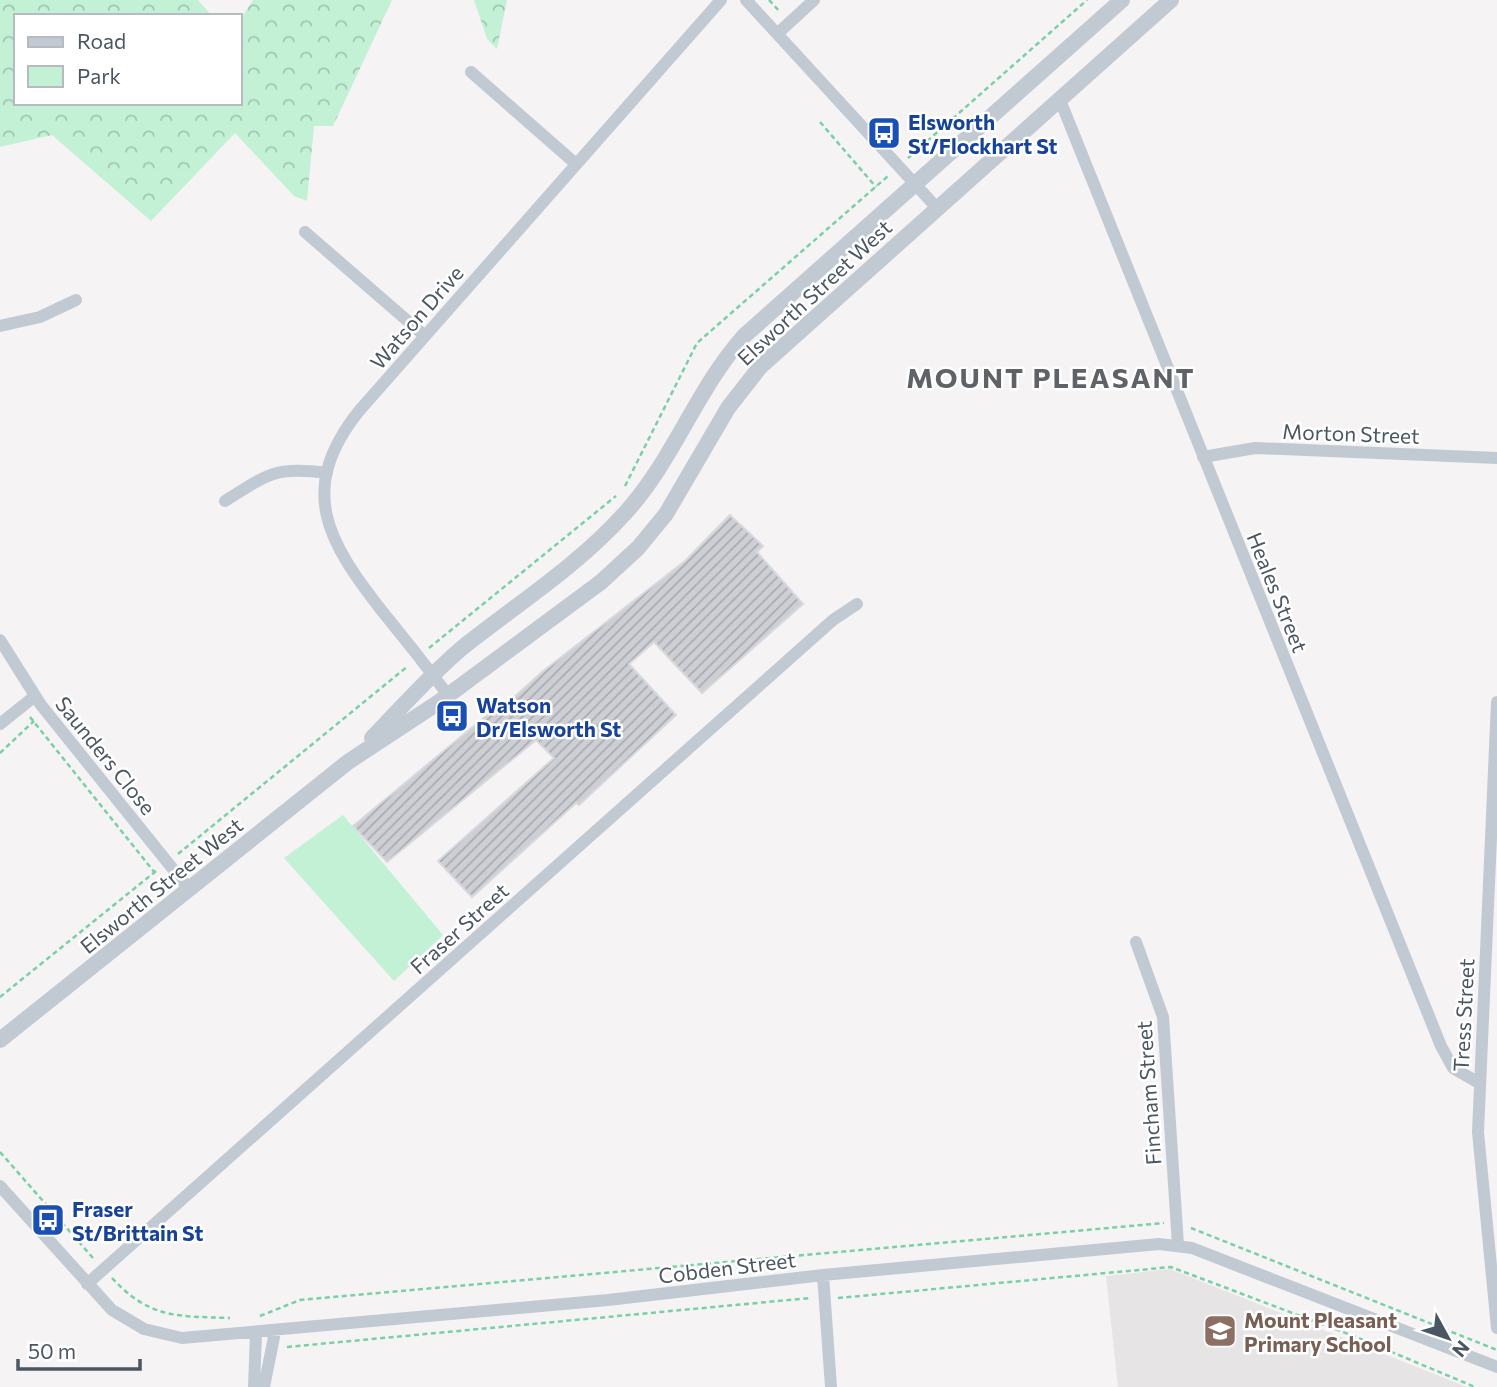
<svg xmlns="http://www.w3.org/2000/svg" width="1497" height="1387" font-family="Commissioner,sans-serif">
<defs>
<pattern id="forest-crowns" width="20" height="18" patternUnits="userSpaceOnUse" patternTransform="scale(1.75)"><rect width="20" height="18" fill="#c3f1d5"/><path d="M2 6a3 3 0 1 1 6 0M12 15a3 3 0 1 1 6 0" fill="none" stroke="#a0c6b0"/></pattern>
<pattern id="building-hatch" width="6" height="6" patternUnits="userSpaceOnUse" patternTransform="scale(1.75)"><rect width="6" height="6" fill="#cdcfd5"/><path d="M-1 1l2-2M0 6l6-6M5 7l2-2" fill="none" stroke="#a8abb0"/></pattern>
</defs>
<rect width="100%" height="100%" fill="#f5f3f3"/>
<path fill="#e6e4e5" d="M1170,1269l297,118h-349l-12,-111z"/>
<path fill="#c3f1d5" d="M343,815l100,120 -49,46 -110,-123z"/>
<path fill="url(#forest-crowns)" d="M0,0h198l14,16h-196v87h224v-83l13,-20h139l-59,126h-19l-7,75 -13,-5 -59,-63 -84,88 -99,-86 -52,12z
M474,0h33l-10,49 -10,-10z"/>
<path fill="url(#building-hatch)" stroke="#d7d9de" stroke-width="2" d="M730,515l33,31 -6,6 46,52 -101,89 -48,-51 -25,22 47,51 -97,90 -3,-2 -104,94 -34,-36 116,-103 -18,-18 -149,122 -34,-36 145,-120 3,3 41,-37 143,-111z"/>
<g fill="none" stroke-linecap="round" stroke-linejoin="round">
<path stroke="#7ad0a6" stroke-width="2.5" stroke-dasharray="5 3.5" stroke-linecap="butt" d="M769,0l11,12
M820,122l56,65
M908,158l179,-158
M625,486l72,-143 191,-167
M429,648l187,-152
M30,717l125,156
M0,753l34,-32
M178,854l230,-188
M0,997l156,-126
M0,1152l93,106
M1191,1228l306,122
M112,1278c38,41 65,38 118,40
M838,1298l333,-31 185,70 119,50
M260,1316l40,-16 864,-77
M287,1347l523,-49"/>
<path stroke="#c1cad2" stroke-width="12" d="M746,0l191,208
M777,34l37,-34
M471,72l105,92
M1060,100l381,946 12,22 26,15
M305,232l120,104
M0,326l40,-9 36,-17
M1203,457l52,-9 242,10
M225,501c43,-27 50,-35 102,-28
M0,640l41,65 148,184
M448,695c-21,-28 -43,-56 -66,-84 -54,-69 -86,-121 -23,-200l362,-411
M1497,702l-19,430 19,196
M0,724l35,-28
M1136,942l27,75 15,228
M0,1186l112,124 32,19 38,9 426,-38 215,-25 336,-31 33,4 305,119
M823,1275l8,112
M87,1284l746,-664 24,-16
M254,1387l2,-54
M264,1387l11,-55"/>
<path stroke="#c1cad2" stroke-width="16" d="M372,738c29,-30 58,-63 90,-90 55,-44 117,-83 164,-136 48,-53 70,-122 118,-176l378,-336
M0,1040l348,-278 91,-60 162,-120 37,-34 28,-34 62,-106 32,-41 411,-367"/>
</g>
<defs>
<symbol id="bus-square" viewBox="-11 -11 22 22"><rect x="-9" y="-9" width="18" height="18" rx="4" fill="#1a4fb4" stroke="#fff"/><path d="M-5-6H5V4H4V6H2V4H-2V6H-4V4H-5ZM-3.5-4V0h7V-4ZM-3.5 1.2v1.5H-2V1.2ZM2 1.2v1.5H3.5V1.2Z" fill="#fff"/></symbol>
<symbol id="school-square" viewBox="-11 -11 22 22"><rect x="-9" y="-9" width="18" height="18" rx="4" fill="#8d6e63" stroke="#fff"/><path d="M0-5L7-2L0 1L-7-2ZM-4 1L0 2.5L4 1V4Q0 6-4 4Z" fill="#fff"/></symbol>
</defs>
<g fill-rule="evenodd">
<use href="#bus-square" x="865" y="114" width="38" height="38"/>
<use href="#bus-square" x="433" y="697" width="38" height="38"/>
<use href="#bus-square" x="29" y="1201" width="38" height="38"/>
<use href="#school-square" x="1201" y="1312" width="38" height="38"/>
</g>
<g text-anchor="middle" dominant-baseline="central" stroke-width="5" stroke-linejoin="round" paint-order="stroke">
<g font-size="21" font-weight="bold" fill="#164399" stroke="#fff" text-anchor="start">
<text x="908" y="121">Elsworth<tspan x="908" dy="24">St/Flockhart St</tspan></text>
<text x="476" y="704">Watson<tspan x="476" dy="24">Dr/Elsworth St</tspan></text>
<text x="72" y="1208">Fraser<tspan x="72" dy="24">St/Brittain St</tspan></text>
</g>
<g font-size="21" fill="#4a5661" stroke="#fff">
<text transform="translate(814 292) rotate(-43)">Elsworth Street West</text>
<text transform="translate(416 317) rotate(-49)">Watson Drive</text>
<text transform="translate(1351 433) rotate(2)">Morton Street</text>
<text transform="translate(1278 592) rotate(68)">Heales Street</text>
<text transform="translate(106 755) rotate(51)">Saunders Close</text>
<text transform="translate(161 885) rotate(-39)">Elsworth Street West</text>
<text transform="translate(459 928) rotate(-42)">Fraser Street</text>
<text transform="translate(1463 1015) rotate(-87)">Tress Street</text>
<text transform="translate(1148 1093) rotate(-94)">Fincham Street</text>
<text transform="translate(727 1267) rotate(-7)">Cobden Street</text>
</g>
<g font-size="21" font-weight="bold" fill="#785e54" stroke="#fff" text-anchor="start">
<text x="1244" y="1319">Mount Pleasant<tspan x="1244" dy="24">Primary School</tspan></text>
</g>
<g font-size="28" font-weight="bold" letter-spacing="2" fill="#5f6368" stroke="#fff">
<text x="1051" y="377">MOUNT PLEASANT</text>
</g>
</g>
<rect x="14" y="14" width="228" height="91" fill="#ffffff" stroke="#b7bbc0" stroke-width="2"/>
<rect x="28" y="37" width="35" height="10" fill="#c1cad2" stroke="#b7bbc0" stroke-width="2"/>
<text x="77" y="49" font-size="21" fill="#4a5661">Road</text>
<rect x="28" y="66" width="35" height="21" fill="#c3f1d5" stroke="#b7bbc0" stroke-width="2"/>
<text x="77" y="84" font-size="21" fill="#4a5661">Park</text>
<g transform="translate(1448 1338) rotate(130)" stroke="#ffffff" stroke-width="5" paint-order="stroke">
<path d="M0-5L12 26L0 18L-12 26Z" fill="#4a5661"/>
<text y="-10" font-size="19" font-weight="bold" text-anchor="middle" fill="#4a5661">N</text>
</g>
<path d="M18 1359v10h122v-10" fill="none" stroke="#4a5661" stroke-width="3.5"/>
<text x="28" y="1359" font-size="21" fill="#4a5661" stroke="#ffffff" stroke-width="5" paint-order="stroke">50 m</text>
</svg>
